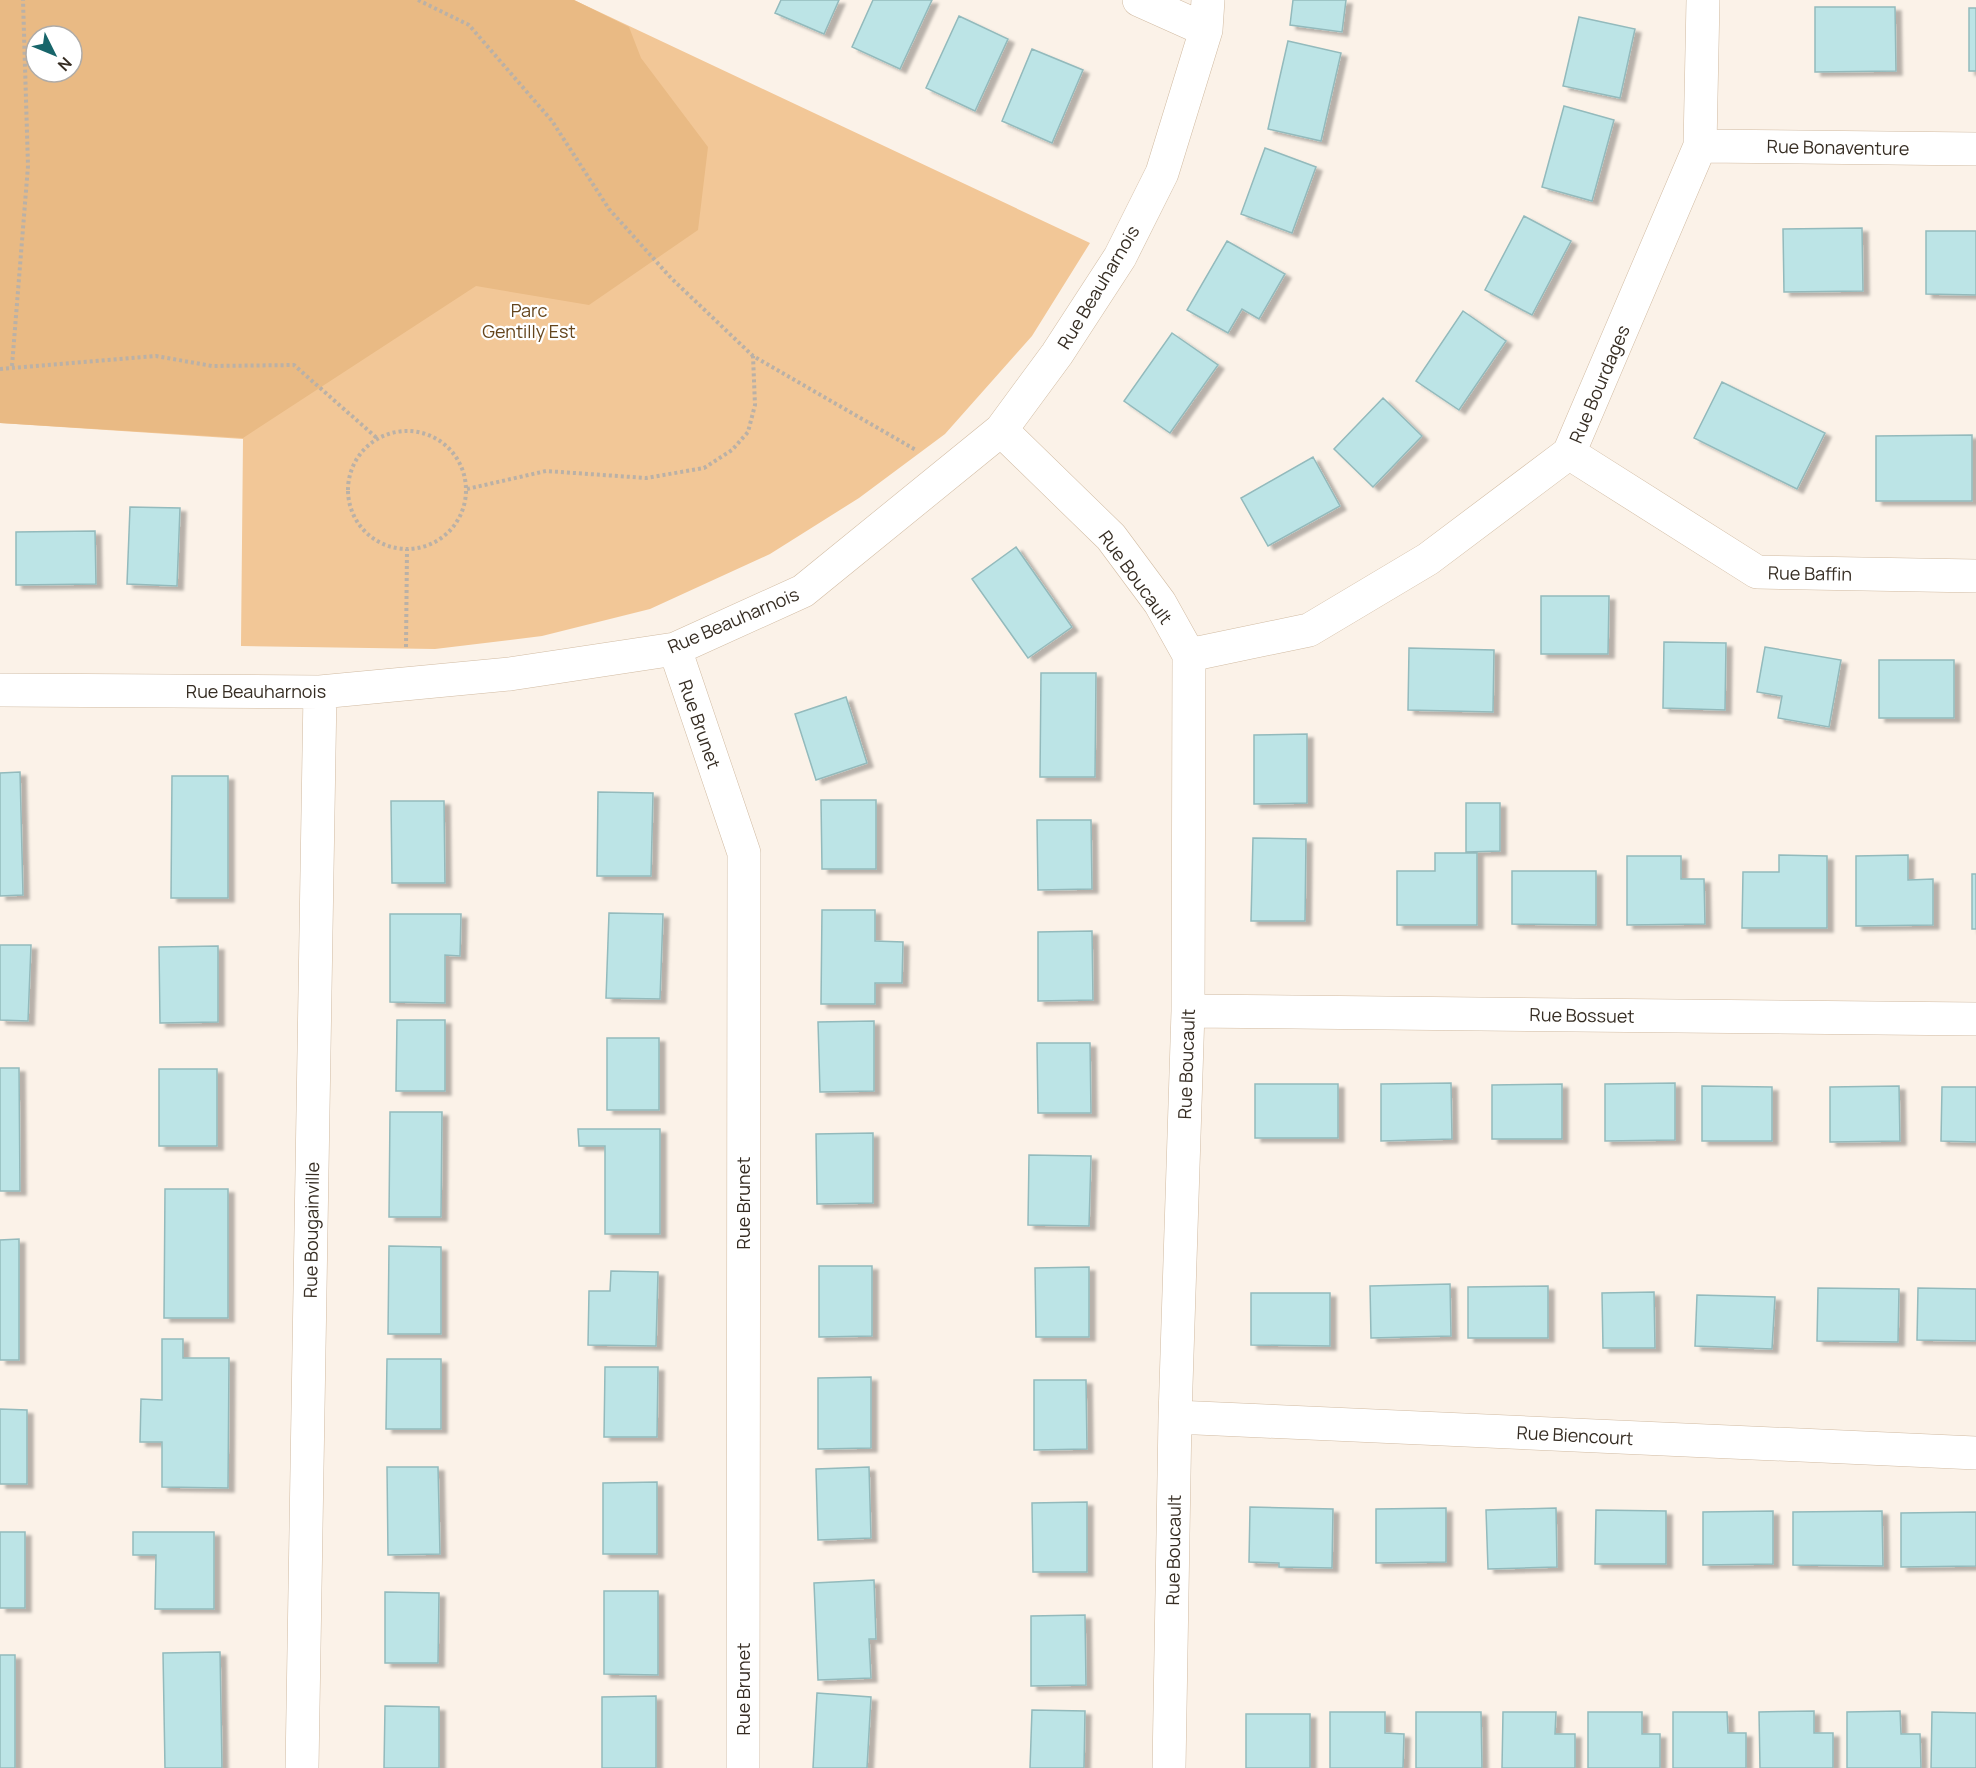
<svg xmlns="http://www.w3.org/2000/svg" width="1976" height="1768" font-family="Manrope,sans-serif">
<defs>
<filter id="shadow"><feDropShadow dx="6" dy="4" stdDeviation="1.5" flood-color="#0004"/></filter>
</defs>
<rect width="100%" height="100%" fill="#fbf2e8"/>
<path fill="#f2c797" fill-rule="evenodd" d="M0,0h574l516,243 -58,93 -87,98 -86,64 -89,56 -120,55 -108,27 -107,13 -194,-3 2,-207 -243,-16zM36,36h36v36h-36z"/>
<path fill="#e9ba84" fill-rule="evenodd" d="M0,0h574l55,27 12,31 67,89 -10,83 -109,75 -113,-19 -233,152 -243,-15zM36,36h36v36h-36z"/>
<path fill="#bce4e6" stroke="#93babc" stroke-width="1.5" filter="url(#shadow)" d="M781,0h58l-15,34 -49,-21z
M873,0h59l-32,69 -48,-22z
M1293,0h53l-4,32 -52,-7z
M1815,7h80l1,64 -81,1z
M1969,8h7v63h-7z
M959,16l49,23 -33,72 -49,-23z
M1579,17l56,12 -15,69 -57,-12z
M1288,41l53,12 -20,88 -53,-12z
M1032,49l51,21 -31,73 -50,-22z
M1564,106l50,14 -22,81 -50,-14z
M1265,148l51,19 -24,66 -51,-19z
M1524,216l47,25 -39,74 -47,-25z
M1862,228l1,63 -79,1 -1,-63z
M1926,231h50v64l-50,-1z
M1227,241l58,33 -26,45 -17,-10 -14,24 -41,-23z
M1463,311l43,30 -47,69 -43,-29z
M1172,333l46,32 -48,68 -46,-32z
M1722,382l103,51 -28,56 -103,-51z
M1383,398l39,38 -49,51 -39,-38z
M1972,435v66h-96v-65z
M1313,457l27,49 -72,40 -27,-48z
M130,507l50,1 -3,78 -50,-2z
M95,531l1,53 -80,1v-53z
M1016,547l56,80 -44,31 -56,-79z
M1541,596h68l-1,58h-67z
M1664,642l62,1 -1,67 -62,-2z
M1765,647l76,13 -12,67 -51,-9 4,-22 -25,-4z
M1409,648l85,2 -1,62 -85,-2z
M1879,660h75v58h-75z
M1041,673h55l-1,104h-55z
M846,697l21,66 -51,17 -21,-66z
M1307,734v69l-53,1v-69z
M20,772l3,123 -23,1v-123z
M172,776h56v122h-57z
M598,792l55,1 -2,83h-54z
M821,800h55v69h-54z
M391,801h53l1,82h-53z
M1466,803h34v48l-34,1z
M1037,820h54l1,69 -54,1z
M1253,838l53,1 -1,82h-54z
M1435,853h42v72h-80v-54h38z
M1779,855l48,1v72h-85l1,-56h36z
M1908,855v25l25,-1v46l-77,1v-70z
M1627,856h54v23h23l1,45 -78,1z
M1512,871h84v54l-84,-1z
M1972,874h4v55h-4z
M822,910h53v31l28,1 -1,41h-27v21h-54z
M609,913l54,1 -3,85 -54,-1z
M390,914h71l-1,42 -15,-1v48l-55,-1z
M1092,931l1,69 -55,1v-69z
M0,945h31l-3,76 -28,-1z
M218,946v76l-58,1 -1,-76z
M397,1020h48v71h-49z
M874,1021v70l-54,1 -2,-70z
M607,1038h52v72h-52z
M1037,1043h53l1,70h-53z
M0,1068h19l1,123h-20z
M159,1069h58v77h-58z
M1451,1083l1,56 -71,2v-57z
M1675,1083v57l-70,1v-57z
M1255,1084h83v54h-83z
M1562,1084v55h-70v-54z
M1702,1086l70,1v54h-70z
M1899,1086l1,55 -70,1v-55z
M1942,1087h34v55l-35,-1z
M390,1112h52l-1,105h-52z
M578,1129h82v105h-55v-88h-26z
M873,1133v70l-56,1 -1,-70z
M1029,1155l62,1 -2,70 -61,-1z
M165,1189h63v129h-64z
M19,1239v121h-19v-120z
M389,1246l52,1v87h-53z
M819,1266h53v70l-53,1z
M1089,1267v70h-53l-1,-69z
M611,1271l47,1 -2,74 -68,-1 1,-54h21z
M1450,1284l1,52 -80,2 -1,-52z
M1548,1286v52h-80v-51z
M1818,1288l81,1 -1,53 -81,-1z
M1918,1288l58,1v52l-59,-1z
M1654,1292l1,56h-52l-1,-55z
M1251,1293h79v53l-79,-1z
M1697,1295l78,2 -3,52 -77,-3z
M162,1339h21v19h46l-1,130 -66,-1v-45h-22l1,-43 21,1z
M387,1359h54v70h-55z
M605,1367h53l-1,70h-53z
M871,1377v71l-53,1v-71z
M1034,1380h52l1,69 -53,1z
M0,1409l27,1v74h-27z
M387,1467h51l2,87 -52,1z
M869,1467l2,71 -53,2 -2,-71z
M657,1482v72h-54v-71z
M1087,1502v70h-54l-1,-69z
M1250,1507l83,2 -1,59 -53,-1v-4l-30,-1z
M1446,1508v54l-70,1v-54z
M1556,1508l1,59 -69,2 -2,-59z
M1596,1510l70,1v53h-71z
M1773,1511v53l-70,1v-53z
M1882,1511l1,55 -90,-1v-53z
M1976,1512v54l-75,1v-54z
M0,1532h25v76h-25z
M133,1532h81v77h-59l1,-54h-23z
M874,1580l2,59h-7l2,39 -53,2 -4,-97z
M604,1591h54v84l-54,-1z
M385,1592l54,1 -1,70h-53z
M1085,1615l1,70 -55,1v-70z
M220,1652l2,116h-57l-2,-115z
M0,1655h15v113h-15z
M817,1693l54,4 -4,71h-54z
M656,1696v72h-54v-71z
M385,1706l54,1v61h-55z
M1032,1710l53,1 -1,57h-54z
M1814,1711v22h19v35h-73l-1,-56z
M1900,1711l1,23h19l1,34h-74v-56z
M1330,1712h55v21l19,1 -1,34h-73z
M1416,1712h65l1,56h-66z
M1503,1712h53l-1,22h20v34h-73z
M1588,1712h54v22h18v34h-72z
M1673,1712h54l1,21h18v35h-73z
M1932,1712l44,1v55h-45z
M1246,1714h64v54h-64z"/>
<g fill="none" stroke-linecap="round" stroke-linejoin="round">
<defs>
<path id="minor" d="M1139,0l67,30
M1700,146l276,3
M1001,430l110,107 49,66 29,52 -1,356 -13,406 -6,351
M1569,453l188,119 219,4
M675,649l69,204 -1,915
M1189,655l120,-25 119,-71 141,-106 131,-307 3,-146
M0,690l320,2 190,-18 165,-25 128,-58 198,-161 56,-76 63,-97 42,-84 44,-143 2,-30
M1188,1011l788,8
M1175,1417l801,36
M302,1768l18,-1076"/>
</defs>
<use href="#minor" stroke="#d1bba2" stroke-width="34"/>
<path stroke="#bab1a7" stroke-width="4" stroke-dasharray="3 3" stroke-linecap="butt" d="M418,0l51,25 83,96 57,88 62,69 82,78 163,94
M12,366l16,-200 -5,-166
M0,369l156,-13 56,10 82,-1 84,74
M348 490a59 59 0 1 1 118 0a59 59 0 1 1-118 0Z
M467,489l79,-18 100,7 58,-10 28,-18 16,-18 7,-27 -2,-49
M406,647l1,-98"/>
<use href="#minor" stroke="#fff" stroke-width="33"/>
</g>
<g text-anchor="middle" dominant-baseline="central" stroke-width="4.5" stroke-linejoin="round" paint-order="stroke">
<g font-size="18" fill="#362d23" stroke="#fff">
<text transform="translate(1838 147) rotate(1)">Rue Bonaventure</text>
<text transform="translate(1098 287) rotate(-59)">Rue Beauharnois</text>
<text transform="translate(1599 384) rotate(-67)">Rue Bourdages</text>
<text transform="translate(1810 573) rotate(1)">Rue Baffin</text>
<text transform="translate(1136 577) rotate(54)">Rue Boucault</text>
<text transform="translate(733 620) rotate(-23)">Rue Beauharnois</text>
<text x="256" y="691">Rue Beauharnois</text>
<text transform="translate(700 724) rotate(71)">Rue Brunet</text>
<text transform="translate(1582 1015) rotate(1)">Rue Bossuet</text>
<text transform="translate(1186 1064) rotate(-88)">Rue Boucault</text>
<text transform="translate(743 1203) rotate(-90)">Rue Brunet</text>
<text transform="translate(311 1230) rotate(-89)">Rue Bougainville</text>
<text transform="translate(1575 1435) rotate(3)">Rue Biencourt</text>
<text transform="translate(1173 1550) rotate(-89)">Rue Boucault</text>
<text transform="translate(743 1689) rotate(-90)">Rue Brunet</text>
</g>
<g font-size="18" fill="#65451d" stroke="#fff">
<text x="529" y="310">Parc<tspan x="529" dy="21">Gentilly Est</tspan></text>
</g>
</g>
<g transform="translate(54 54) rotate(133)"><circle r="28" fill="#ffffff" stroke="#afaba7" stroke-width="1.5"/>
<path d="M0-4.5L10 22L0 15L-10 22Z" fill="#17656a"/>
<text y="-9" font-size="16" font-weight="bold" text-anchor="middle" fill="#362d23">N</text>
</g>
</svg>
